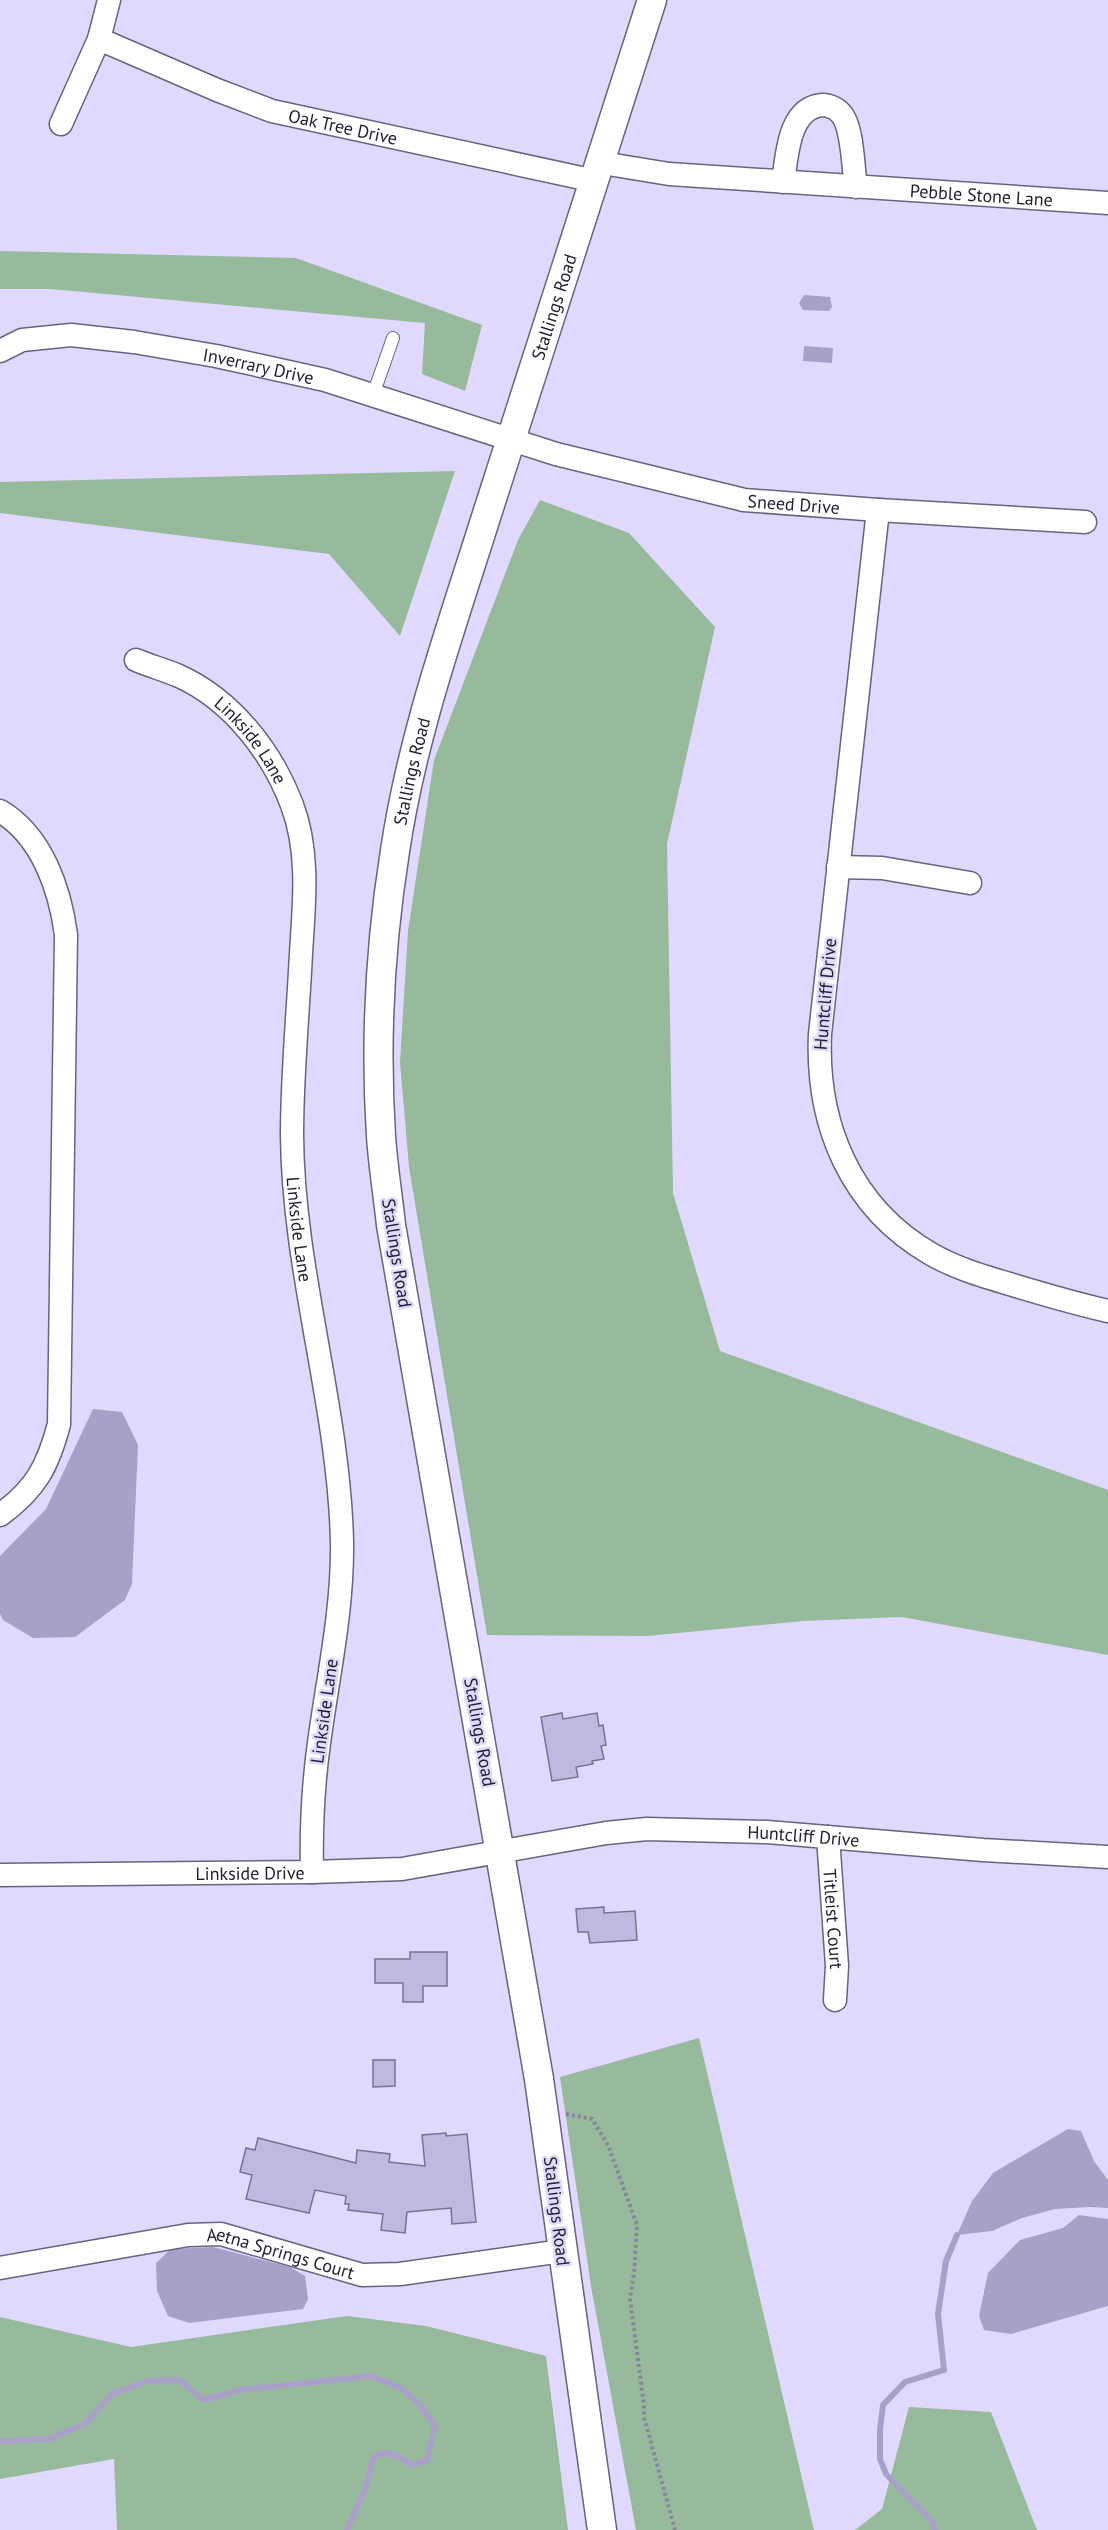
<svg xmlns="http://www.w3.org/2000/svg" width="1108" height="2530" font-family="'PT Sans',sans-serif">
<rect width="100%" height="100%" fill="#e0d9fd"/>
<path fill="#98ba9c" d="M0,251l296,7 186,67 -17,66 -43,-17 3,-51 -374,-34h-51z
M455,471l-55,165 -71,-82 -329,-41v-31z
M540,500l89,33 86,94 -48,217 6,349 47,158 388,139v165l-206,-38 -99,4 -156,15 -160,-1 -78,-468 -9,-105 8,-131 26,-171 84,-220z
M699,2038l115,492h-178l-45,-244 -31,-209z
M347,2316l79,10 120,30 22,174h-451l-3,-71 -114,20v-162l131,30z
M909,2407l82,5 46,118h-182l27,-21z"/>
<path fill="#a8a0c7" d="M804,295l26,2 2,10 -3,4 -26,-1 -4,-7z
M804,346l29,2 -1,15 -29,-2z
M93,1409l29,3 16,33 -6,139 -7,16 -50,37 -42,1 -30,-18 -3,-6v-58l46,-47z
M1068,2129l13,2 13,30 14,19v28l-18,-1 -35,2 -33,9 -30,13 -35,4 15,-34 21,-28z
M1079,2215l29,4v87l-97,28 -27,-4 -5,-14 9,-43 32,-33 43,-12z
M213,2247l77,20 15,9 3,23 -5,10 -114,14 -21,-7 -11,-25 -1,-28 15,-14z"/>
<g fill="none" stroke-linecap="round" stroke-linejoin="round">
<path stroke="#a8a0c7" stroke-width="6" d="M0,2441l49,-2 37,-16 26,-29 35,-13 33,-1 23,20 37,-10 131,-14 30,12 19,17 15,21 -8,34 -15,5c-13,-9 -25,-17 -39,-7l-7,29 -19,43
M935,2530l-2,-8 -47,-48 -6,-15v-29l3,-25 22,-23 39,-12 -6,-56 8,-53 11,-26"/>
</g>
<path fill="#c1b8e1" stroke="#797292" stroke-width="1.5" d="M562,1713l1,6 34,-6 2,13 4,-1 3,20 -5,1 3,13 -12,2 1,3 -17,3 2,10 -26,4 -11,-64z
M604,1907v6l31,-2 2,29 -47,3 -2,-11h-10l-2,-23z
M410,1952h37v34h-24v16h-20v-19h-28v-24h35z
M373,2060h22v26l-22,1z
M446,2133v3l21,-2 9,88 -24,2 -1,-16 -44,4 -2,21 -24,-3 2,-16 -35,-4 1,-6h-4l1,-8 -31,-6 -6,23 -63,-14 6,-24 -12,-3 6,-24 9,2 3,-12 98,25 1,-13 33,4 -1,8 36,4 -3,-31z"/>
<g fill="none" stroke-linecap="round" stroke-linejoin="round">
<defs>
<path id="service" d="M373,395l20,-57"/>
<g id="minor">
<path id="s1" d="M99,39l118,51 55,21 323,70"/>
<path d="M61,124l38,-85 10,-39"/>
<path id="s2" d="M602,163l67,11 439,29"/>
<path d="M783,182c4,-25 5,-74 39,-77 9,0 18,5 22,13 9,16 9,50 12,69"/>
<path id="s3" d="M0,351l22,-11 49,-5 63,7 82,14 109,24 231,74 188,46 134,10 207,12"/>
<path d="M878,510l-58,524c-4,90 30,173 111,220 26,15 55,23 85,32 30,9 61,18 92,25"/>
<path id="s4" d="M136,660c14,6 29,10 43,16 53,24 93,76 113,129 18,47 12,100 9,148 -3,61 -9,122 -9,182 1,137 47,271 50,407 1,68 -14,134 -23,201 -6,43 -8,86 -7,129"/>
<path d="M0,811c42,25 60,78 66,124l-7,489c-11,42 -23,65 -59,91"/>
<path d="M838,867l44,1 88,15"/>
<path id="s5" d="M828,1837l9,129 -2,34"/>
<path id="s6" d="M0,1875l312,-3 90,-3 204,-36 41,-4 120,3 216,18 125,7"/>
<path id="s7" d="M0,2268l188,-33 33,-1 141,41 38,-1 162,-23"/>
</g>
<g id="tertiary">
<path id="s8" d="M602,2530l-63,-451 -148,-854c-3,-29 -8,-59 -10,-89 -6,-94 -1,-191 14,-285 17,-115 57,-226 92,-337 54,-171 111,-342 165,-514"/>
</g>
</defs>
<use href="#service" stroke="#696281" stroke-width="14"/>
<use href="#minor" stroke="#696281" stroke-width="25"/>
<use href="#tertiary" stroke="#696281" stroke-width="31"/>
<path stroke="#89849e" stroke-width="4" stroke-dasharray="3 3" stroke-linecap="butt" d="M566,2114l26,5 16,26 29,80 -3,49 -4,24 14,108v11l31,113"/>
<use href="#service" stroke="#fff" stroke-width="12"/>
<use href="#minor" stroke="#fff" stroke-width="22"/>
<use href="#tertiary" stroke="#fff" stroke-width="28"/>
</g>
<g text-anchor="middle" dominant-baseline="central" stroke-width="5" stroke-linejoin="round" paint-order="stroke">
<g font-size="18" fill="#24212e" stroke="#e0d9fd">
<text stroke="none"><textPath href="#s1" startOffset="260">Oak Tree Drive</textPath></text>
<text stroke="none"><textPath href="#s2" startOffset="381">Pebble Stone Lane</textPath></text>
<text stroke="none"><textPath href="#s8" startOffset="2265">Stallings Road</textPath></text>
<text stroke="none"><textPath href="#s3" startOffset="264">Inverrary Drive</textPath></text>
<text stroke="none"><textPath href="#s3" startOffset="818">Sneed Drive</textPath></text>
<text stroke="none"><textPath href="#s4" startOffset="144">Linkside Lane</textPath></text>
<text stroke="none"><textPath href="#s8" startOffset="1779">Stallings Road</textPath></text>
<text transform="translate(825 994) rotate(-85)">Huntcliff Drive</text>
<text stroke="none"><textPath href="#s4" startOffset="648">Linkside Lane</textPath></text>
<text transform="translate(397 1253) rotate(81)">Stallings Road</text>
<text transform="translate(324 1711) rotate(-82)">Linkside Lane</text>
<text transform="translate(480 1732) rotate(80)">Stallings Road</text>
<text stroke="none"><textPath href="#s6" startOffset="807">Huntcliff Drive</textPath></text>
<text stroke="none"><textPath href="#s6" startOffset="250">Linkside Drive</textPath></text>
<text stroke="none"><textPath href="#s5" startOffset="82">Titleist Court</textPath></text>
<text transform="translate(557 2211) rotate(83)">Stallings Road</text>
<text stroke="none"><textPath href="#s7" startOffset="286">Aetna Springs Court</textPath></text>
</g>
</g>
</svg>
